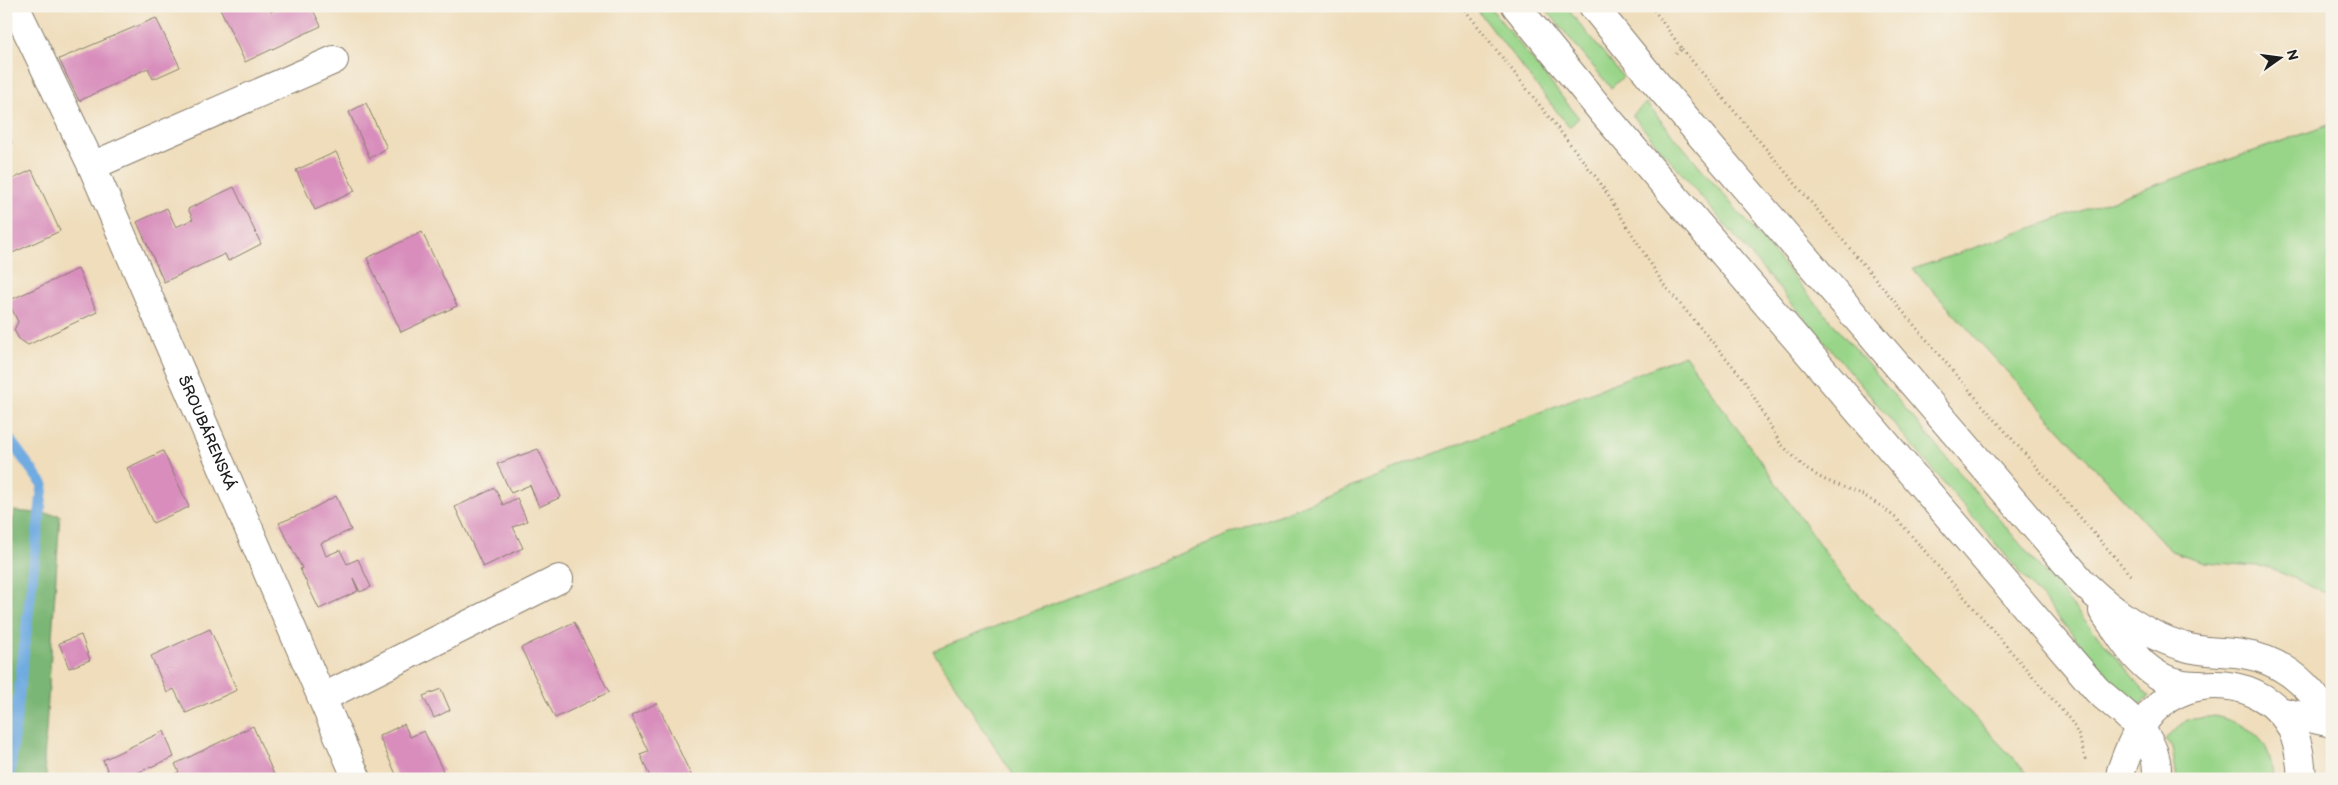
<svg xmlns="http://www.w3.org/2000/svg" width="2338" height="785" font-family="'Balsamiq Sans',sans-serif">
<rect width="100%" height="100%" fill="#f7f3e8"/>
<filter id="ink" filterUnits="userSpaceOnUse"><feTurbulence type="fractalNoise" baseFrequency=".02" numOctaves="2"/><feDisplacementMap in="SourceGraphic" scale="10" xChannelSelector="R" yChannelSelector="G"/><feConvolveMatrix kernelMatrix="1 2 1 2 8 2 1 2 1" color-interpolation-filters="sRGB"/></filter>
<filter id="wash" filterUnits="userSpaceOnUse"><feTurbulence type="fractalNoise" baseFrequency=".0096" numOctaves="4" result="noise"/><feDisplacementMap in="SourceGraphic" scale="20" xChannelSelector="R" yChannelSelector="G"/><feGaussianBlur stdDeviation="1.12" result="paint"/><feColorMatrix in="noise" values="0 0 0 0 0 0 0 0 0 0 0 0 0 0 0 0 0 1.4 0 .05"/><feComposite in="paint" operator="in"/></filter>
<g filter="url(#wash)">
<rect width="100%" height="100%" fill="#efddbb"/>
<path fill="#99d589" stroke="#5a7852" d="M1474,6h15l90,112 -10,9z
M1543,6h22l58,71 -12,11z
M1646,103l503,593 -14,12 -503,-593z
M2332,124v472l-64,-29 -63,-5 -34,-11 -258,-282z
M1685,355l159,224 183,194 -7,6h-1004l-83,-128z
M2215,716c37,10 56,22 58,63h-96l-5,-32 -7,-8 22,-19z"/>
<path fill="#7ab675" stroke="#4b6948" d="M14,511l46,4 -16,246 3,18h-41v-212z"/>
<g fill="none" stroke-linecap="round" stroke-linejoin="round">
<path stroke="#6fabe1" stroke-width="11" d="M6,435l37,50 -34,294"/>
</g>
<g id="blocks">
<path fill="#d88dbc" d="M219,6h49l3,6 11,-6h29l10,20 -76,36z
M156,18l24,49 -27,12 -5,-11 -69,33 -20,-42z
M366,103l21,45 -17,10 -21,-46z
M6,131l6,12 -6,3z
M336,152l19,39 -40,19 -19,-40z
M32,170l28,61 -54,25v-74z
M234,187l27,57 -33,17 -3,-7 -61,28 -27,-60 30,-14 9,19 17,-8 -5,-10z
M422,232l35,74 -56,26 -34,-74z
M78,269l19,43 -69,33 -9,-6 -5,-9 4,-8 -10,-21z
M538,449l23,48 -22,10 -9,-22 -19,8 -14,-29z
M163,451l26,56 -36,16 -26,-55z
M495,488l8,17 14,-7 10,23 -14,6 10,21 -40,19 -28,-60z
M336,496l15,34 -30,13 5,13 14,-6 7,14 11,-5 13,28 -11,5 -7,-14 5,13 -39,18 -19,-40 2,-1 -23,-45 27,-11z
M574,622l35,70 -54,26 -34,-70z
M210,629l27,61 -51,23 -12,-24 -7,4 -16,-37z
M81,635l9,25 -21,8 -10,-25z
M441,689l9,21 -16,8 -11,-22z
M657,703l36,76h-42l-11,-25 8,-3 -17,-35z
M404,724l6,13 14,-6 19,40 -15,8h-30l-19,-43z
M253,726l22,51 -5,2h-98l-1,-3 8,-4 -4,-8z
M164,731l10,26 -51,22h-12l-8,-19z"/>
</g>
</g>
<g filter="url(#ink)">
<use href="#blocks" fill-opacity="0" stroke="#867c6c" stroke-width="1"/>
<g fill="none" stroke-linecap="round" stroke-linejoin="round">
<defs>
<g id="minor">
<path id="s1" d="M15,6l77,160 265,613"/>
<path d="M92,166l242,-106"/>
<path d="M324,697l235,-118"/>
<path d="M2279,711l53,12"/>
</g>
<path id="major" d="M1516,6l88,108 493,576c29,26 63,45 60,89
M1593,6l57,70 433,507c29,28 60,51 99,63 20,7 40,5 60,8 42,6 70,32 90,69
M2103,611c27,38 44,75 97,74
M2121,771c8,-23 16,-42 32,-60 38,-40 111,-33 138,16 8,17 10,33 11,52"/>
</defs>
<use href="#minor" stroke="#867c6c" stroke-width="30"/>
<use href="#major" stroke="#867c6c" stroke-width="30"/>
<path stroke="#867c6c" stroke-width="3" stroke-dasharray="1 4" stroke-linecap="butt" d="M1462,6l137,175 65,104 79,93 37,65 26,26 17,10 40,16 19,12 16,13 173,201 8,15 7,26
M1651,6l31,43 -6,5
M1682,49l276,328 174,200"/>
<use href="#minor" stroke="#fff" stroke-width="28"/>
<use href="#major" stroke="#fff" stroke-width="28"/>
</g>
</g>
<g text-anchor="middle" dominant-baseline="central" stroke-width="4" stroke-linejoin="round" paint-order="stroke">
<g font-size="15" fill="#1c1c1c" stroke="#f7f3e8">
<text stroke="none"><textPath href="#s1" startOffset="468">ŠROUBÁRENSKÁ</textPath></text>
</g>
</g>
<rect width="2338" height="785" fill="none" stroke="#f7f3e8" stroke-width="25"/>
<g transform="translate(2280 58) rotate(76)" stroke="#f7f3e8" stroke-width="4" paint-order="stroke">
<path d="M0-4L9 19L0 12L-9 19Z" fill="#1c1c1c"/>
<text y="-8" font-size="14" font-weight="bold" text-anchor="middle" fill="#1c1c1c">N</text>
</g>
</svg>
